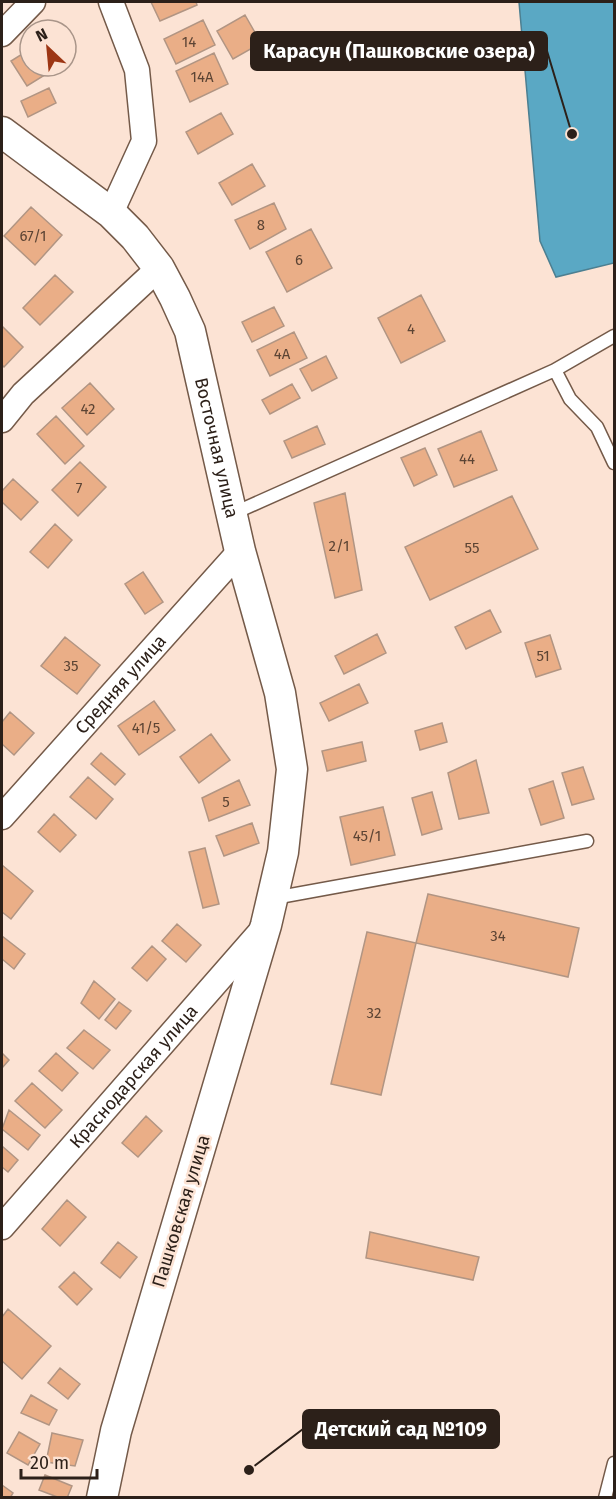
<svg xmlns="http://www.w3.org/2000/svg" width="616" height="1499" viewBox="0 0 616 1499" font-family="'Fira Sans',sans-serif">
<rect width="100%" height="100%" fill="#fce3d4"/>
<path fill="#5aa8c4" stroke="#4c7f91" stroke-width="1.5" d="M519,2H614V263L556,277L540,241Z"/>
<path fill="#eaae87" stroke="#b19583" stroke-width="1.5" d="M151,2H196L197,5L160,21Z
M245,15L261,43L233,59L217,31Z
M203,20L215,45L176,64L164,39Z
M30,49V66H44L48,73L27,86L11,61Z
M214,53L228,84L190,102L176,71Z
M49,88L56,103L28,117L21,101Z
M221,113L233,134L198,154L186,132Z
M252,164L265,186L232,205L219,183Z
M274,203L286,229L250,249L235,220Z
M31,207L62,235L35,265L4,236Z
M311,229L332,268L287,292L266,252Z
M55,275L73,292L40,325L23,308Z
M421,295L445,341L401,363L378,318Z
M274,307L284,326L252,342L242,322Z
M2,326L23,347L4,367L2,365Z
M294,332L307,358L270,376L257,350Z
M326,356L337,378L312,391L300,369Z
M90,383L114,409L87,435L62,408Z
M292,384L300,398L270,414L262,400Z
M56,416L84,446L65,464L37,434Z
M317,426L325,444L292,458L284,441Z
M481,431L497,470L454,487L438,449Z
M425,448L437,475L414,486L401,458Z
M80,462L106,487L78,516L52,490Z
M13,479L38,502L21,520L2,502V491Z
M345,493L362,590L335,598L314,503Z
M512,496L538,549L430,600L405,547Z
M55,524L72,540L48,568L30,552Z
M143,572L163,602L145,614L125,584Z
M490,610L501,632L466,649L455,627Z
M377,634L386,653L344,674L335,656Z
M550,635L561,669L536,677L525,643Z
M65,637L100,665L77,694L41,666Z
M359,684L368,703L329,721L320,703Z
M154,701L175,730L139,755L118,726Z
M10,712L34,733L14,755L2,744V722Z
M442,723L447,742L420,750L415,731Z
M211,734L230,760L199,783L180,757Z
M362,742L366,761L327,771L322,751Z
M101,753L125,774L115,785L91,764Z
M476,760L489,813L459,819L448,773Z
M583,767L594,799L572,805L562,773Z
M88,777L113,799L96,819L70,797Z
M239,780L250,805L209,821L202,798Z
M553,781L564,818L541,825L529,789Z
M432,792L442,829L422,835L412,798Z
M383,807L395,855L351,865L340,817Z
M54,814L76,835L60,852L38,832Z
M252,823L259,843L224,856L216,836Z
M205,848L219,904L203,908L189,852Z
M2,865L33,891L11,919L2,912Z
M428,894L579,928L568,977L416,943Z
M177,924L201,945L186,962L162,941Z
M367,932L416,943L381,1095L331,1084Z
M2,936L25,954L14,969L2,959Z
M152,946L166,959L147,981L132,968Z
M94,981L115,999L99,1019L81,1003Z
M119,1002L131,1011L116,1029L105,1020Z
M84,1030L110,1050L93,1069L67,1048Z
M2,1053L9,1060L2,1068Z
M56,1053L78,1073L62,1091L39,1071Z
M32,1083L62,1110L45,1128L15,1101Z
M9,1110L40,1135L28,1150L2,1129Z
M146,1116L162,1131L138,1157L122,1143Z
M2,1146L18,1160L8,1172L2,1167Z
M67,1200L86,1217L60,1246L42,1229Z
M370,1232L479,1257L473,1280L366,1258Z
M118,1242L137,1257L120,1278L101,1263Z
M74,1272L92,1289L77,1305L59,1287Z
M8,1309L51,1346L22,1379L2,1361V1317Z
M60,1368L80,1384L68,1399L48,1383Z
M31,1395L57,1410L49,1425L21,1413Z
M19,1432L40,1444L28,1465L7,1453Z
M52,1433L83,1440L75,1466L46,1462Z
M45,1475L72,1486L67,1498H60L39,1490Z
M2,1485L13,1493L10,1498H2Z"/>
<g fill="none" stroke-linecap="round" stroke-linejoin="round">
<g stroke="#745a49" stroke-width="15">
<path id="service" d="M555,370L570,399L597,427L614,463
M232,514L555,370L614,336
M274,898L587,841
M605,1498L614,1463"/>
</g>
<g stroke="#745a49" stroke-width="27">
<g id="minor">
<path d="M2,34L33,2"/>
<path d="M111,213L144,141L137,70L111,2"/>
<path d="M2,420L23,394L159,268"/>
<path id="s1" d="M2,817L240,551"/>
<path id="s2" d="M2,1227L263,929"/>
</g>
</g>
<g stroke="#745a49" stroke-width="33">
<g id="tertiary">
<path id="s3" d="M2,132L111,213L135,237L159,268L175,298L190,331L240,551L280,693L292,769L283,852L266,925L116,1431L102,1498"/>
</g>
</g>
<use href="#service" stroke="#fff" stroke-width="12"/>
<use href="#minor" stroke="#fff" stroke-width="24"/>
<use href="#tertiary" stroke="#fff" stroke-width="30"/>
</g>
<g text-anchor="middle" stroke-width="5" stroke-linejoin="round" paint-order="stroke">
<g font-size="15" fill="#5c4434">
<text x="189" y="47">14</text>
<text x="202" y="82">14А</text>
<text x="261" y="230">8</text>
<text x="33" y="241">67/1</text>
<text x="299" y="265">6</text>
<text x="411" y="334">4</text>
<text x="282" y="359">4А</text>
<text x="88" y="414">42</text>
<text x="467" y="464">44</text>
<text x="79" y="493">7</text>
<text x="339" y="551">2/1</text>
<text x="472" y="553">55</text>
<text x="543" y="661">51</text>
<text x="71" y="671">35</text>
<text x="146" y="733">41/5</text>
<text x="226" y="807">5</text>
<text x="367" y="841">45/1</text>
<text x="498" y="941">34</text>
<text x="374" y="1018">32</text>
</g>
<g font-size="18" fill="#2c2019" stroke="#fce3d4">
<text dy="6" stroke="none"><textPath href="#s3" startOffset="399">Восточная улица</textPath></text>
<text dy="6" stroke="none"><textPath href="#s1" startOffset="178">Средняя улица</textPath></text>
<text dy="6" stroke="none"><textPath href="#s2" startOffset="200">Краснодарская улица</textPath></text>
<text transform="translate(181 1211) rotate(-73)" y="6">Пашковская улица</text>
</g>
</g>
<path fill="none" stroke="#2c2019" stroke-width="2" d="M572 134L547 51M249 1470L303 1429"/>
<g fill="#2c2019" stroke="#fce3d4" stroke-width="2">
<circle cx="572" cy="134" r="6"/>
<circle cx="249" cy="1470" r="6"/>
</g>
<g fill="#2c2019" stroke="#2c2019" stroke-width="2">
<rect x="251" y="32" width="296" height="38" rx="6"/>
<rect x="303" y="1410" width="196" height="38" rx="6"/>
</g>
<g font-size="20" text-anchor="middle" font-weight="bold" fill="#fff">
<text x="399" y="58">Карасун (Пашковские озера)</text>
<text x="401" y="1436">Детский сад №109</text>
</g>
<rect width="616" height="1499" fill="none" stroke="#2c2019" stroke-width="6"/>
<g transform="translate(48 48) rotate(334)"><circle r="28" fill="#fce3d4" stroke="#a99589" stroke-width="1.5"/>
<path d="M0-4.5L10 22L0 15L-10 22Z" fill="#9d3614"/>
<text y="-9" font-size="16" font-weight="bold" text-anchor="middle" fill="#2c2019">N</text>
</g>
<path d="M21 1469v9h76v-9" fill="none" stroke="#2c2019" stroke-width="3"/>
<text x="30" y="1469" font-size="18" fill="#2c2019" stroke="#fce3d4" stroke-width="4.5" paint-order="stroke">20 m</text>
</svg>
